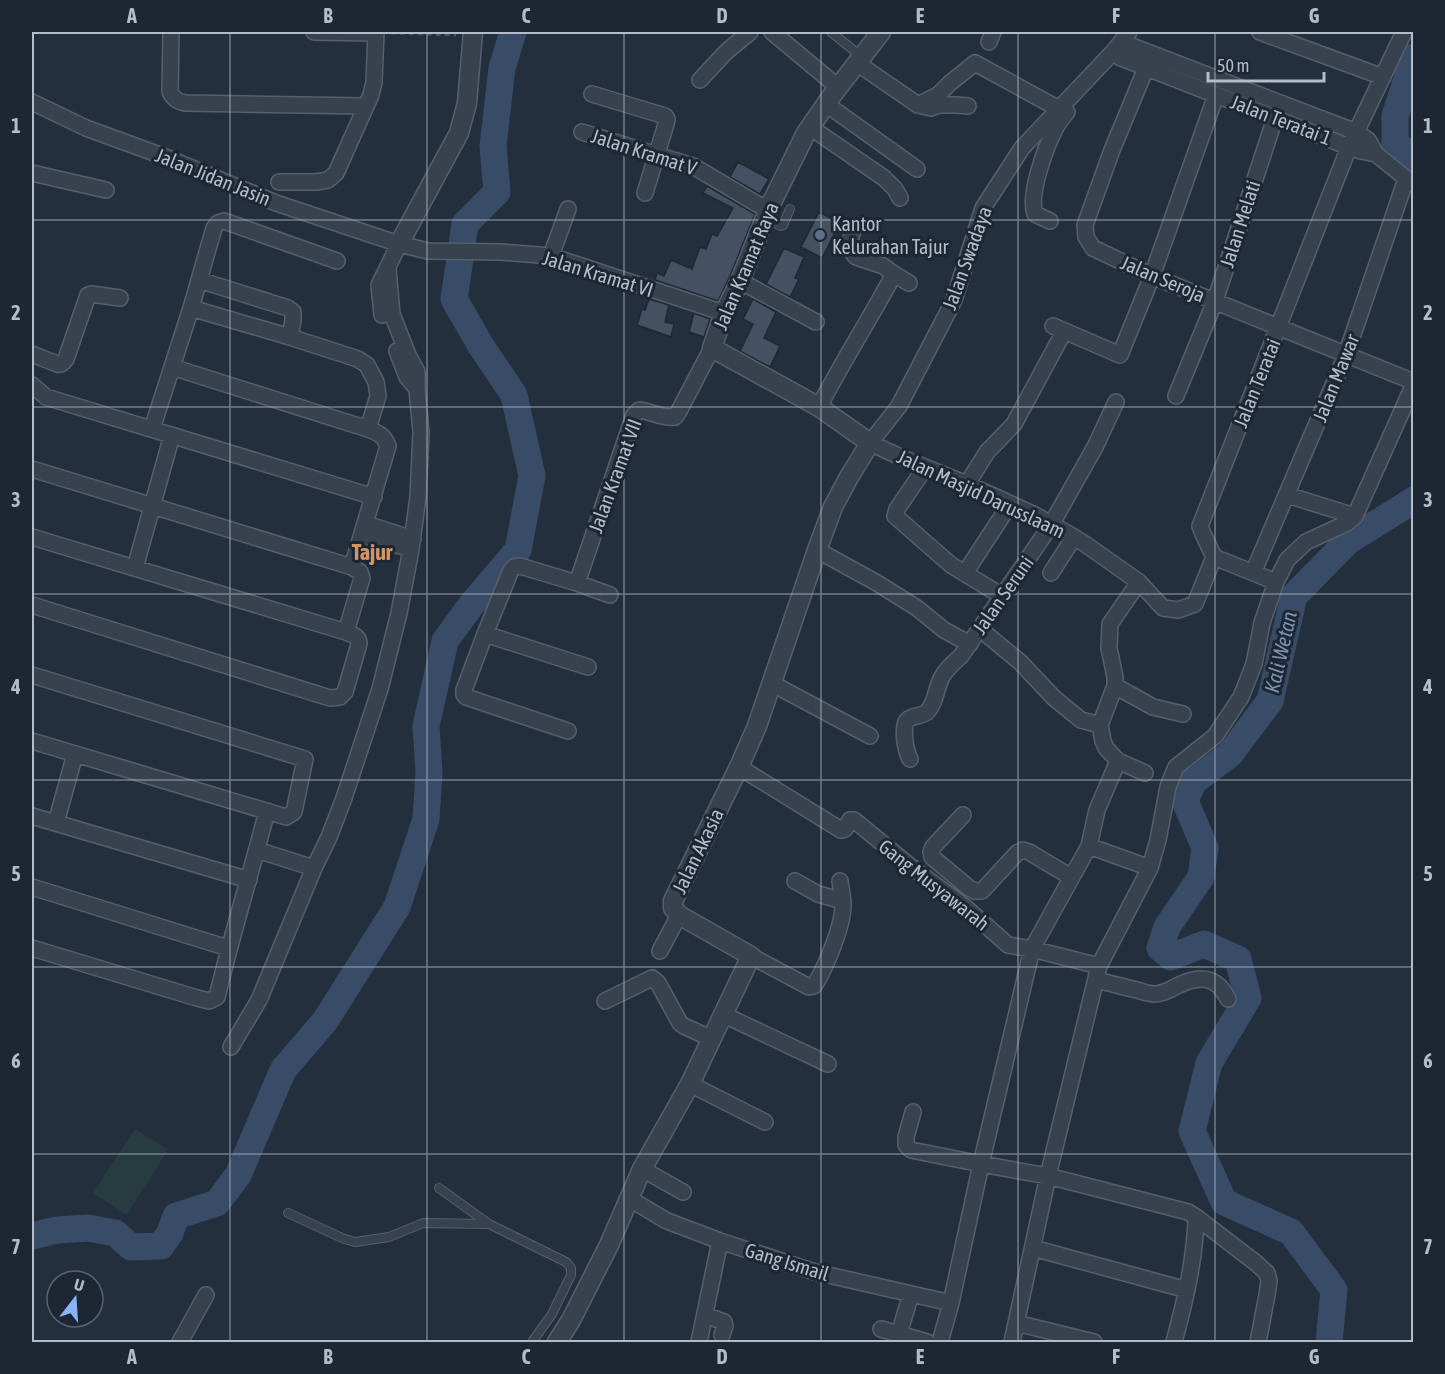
<svg xmlns="http://www.w3.org/2000/svg" width="1445" height="1374" viewBox="0 0 1445 1374" font-family="'Asap Condensed',sans-serif">
<rect width="100%" height="100%" fill="#242f3e"/>
<path fill="#263c3f" d="M135,1129L168,1150L126,1215L93,1193Z"/>
<g fill="none" stroke-linecap="round" stroke-linejoin="round">
<path stroke="#394c67" stroke-width="27" d="M1414,57L1395,116V144L1414,157
M32,1236L57,1230L88,1228L115,1233L131,1247L161,1246L170,1233L176,1216L217,1203L238,1175L283,1070L325,1021L397,907L426,819L429,773L426,726L445,641L472,604L518,550L532,476L514,395L481,346L454,299L465,224L497,192L493,146L502,68L513,32
M1329,1342L1334,1290L1291,1232L1224,1202L1192,1131L1209,1063L1248,998L1238,959L1204,944L1171,957L1160,948L1167,927L1201,877L1205,848L1185,801L1193,782L1230,754L1270,701L1294,596L1348,541L1414,500"/>
</g>
<path fill="#455162" stroke="#1f2835" stroke-width="1.5" d="M738,162L769,179L760,194L730,177Z
M707,186L755,214L730,276L718,301L655,280L657,273L664,276L671,260L692,269L700,247L706,249L712,234L717,236L733,208L703,193Z
M819,212L840,223L822,258L801,247Z
M784,248L804,257L795,278L799,279L790,297L766,284Z
M649,299L669,305L665,322L674,324L671,337L637,325L642,309L645,310Z
M753,299L776,312L764,338L780,346L770,367L740,351L753,324L743,319Z
M694,313L710,319L704,337L689,332Z"/>
<g fill="none" stroke-linecap="round" stroke-linejoin="round">
<g stroke="#565f6c" stroke-width="10">
<path id="service" d="M831,32L862,57
M765,219L781,226L783,225L790,209
M439,1188L489,1224L566,1262L571,1268V1275L552,1314L532,1342
M288,1213L342,1238L355,1242L389,1237L423,1223L488,1224"/>
</g>
<g stroke="#565f6c" stroke-width="18">
<path id="minor" d="M171,32L170,92C174,100 179,102 186,103L366,106
M314,32L375,33
M772,32L838,87
M1129,32L1114,51L1022,148L983,208L954,300L899,406L870,443L905,459L967,484L1035,515L1074,537L1085,544L1139,582L1163,608L1178,610L1195,604L1214,557
M1260,32L1383,77
M989,42L993,32
M1129,45L1356,132L1368,140L1376,154L1413,184
M1119,57L1349,147L1361,151L1376,154
M857,63L918,105L931,108L939,105H956L968,106
M1146,68L1112,150L1085,225L1086,237L1093,248L1152,276L1414,382
M700,80L726,52L750,32
M592,94L665,116L667,119L666,124L645,193
M32,102L86,128L168,158L276,203L399,244L428,251L501,252L551,256L724,313
M826,104L917,169
M918,105L938,95L950,83L975,63L1059,109
M810,127L884,178L895,189L900,198
M582,132L693,166L757,204L769,208
M32,173L106,190
M279,182H316L328,180L336,173L371,95L374,82L376,32
M1050,221L1035,214C1028,194 1046,146 1056,127C1059,122 1063,117 1067,112
M551,256L568,209
M894,274L909,283
M199,280L288,308L293,312V320L290,337
M740,281L816,322
M191,308L290,337L358,359L367,365L376,382L378,396L368,429
M382,315L379,285L399,244
M1053,326L1120,355L1152,276L1216,95
M397,351L407,377L417,389
M32,354L57,364C61,365 63,363 66,359L88,295L91,294L120,298
M172,367L368,429C378,433 384,435 388,446L352,567
M32,385L46,397L374,497
M1176,396L1215,301L1275,118
M819,407C842,362 870,319 894,274L883,266L856,257C848,248 850,236 855,226
M152,429L191,308L214,228L218,223L224,221L337,261
M925,468L897,509L895,516L951,565L1002,596
M32,469L352,567L360,572L362,578L346,632
M967,484L987,452L1014,424L1060,339
M1287,495L1355,516
M366,524L413,539
M363,535L411,549
M32,537L346,632C353,635 359,636 359,644L345,692L340,697L330,698L32,605
M817,550L877,583L917,608L944,630L970,644
M135,568L172,435
M965,573L1010,504
M1051,573L1074,537
M1253,573L1346,355L1406,179
M1139,582L1110,624L1109,648L1115,677V686L1100,725L1103,741L1106,748L1118,761L1145,773
M1276,582L1214,557L1203,534L1200,526L1349,147L1404,32
M577,583L634,415L639,410C651,411 663,419 675,417L679,411L712,348
M980,629L1020,662L1054,698L1081,720L1100,725
M485,634L588,667
M32,675L305,759L294,812L286,817L32,741
M771,683L870,736
M1115,686L1153,707L1183,714
M568,731L466,697L464,695V690L485,634L511,570L514,567L520,566L577,583L610,595
M910,759C906,752 903,735 905,726C906,714 920,718 927,712C936,703 936,687 942,677C946,669 954,662 961,656L1051,525L1095,447L1116,402
M739,767L841,830L845,829L850,820H854L910,866L965,907L1008,945L1032,949L1099,966
M963,815L933,847L931,852L932,857L969,888L975,891H982L1017,853L1023,850L1029,852L1071,877
M32,816L249,880
M56,823L75,754
M1089,846L1097,810L1118,761
M257,850L314,868
M795,881L818,894L843,901
M32,887L228,948
M32,948L197,998L209,1001L217,997C232,934 251,873 267,811
M660,951L679,915
M751,956L809,987L814,986C826,967 843,926 843,905C843,897 841,889 840,881
M1096,980C1110,983 1123,987 1137,990C1143,992 1149,994 1155,994C1163,994 1171,989 1177,986C1199,975 1216,975 1228,999
M605,1001L652,978L658,983L680,1023L684,1026L712,1039
M722,1014L828,1064
M231,1047L259,1000L314,868L329,837L344,798L380,689L399,613L411,549L418,497L421,432L417,389V372L408,355L392,314L388,269
M690,1084L765,1122
M913,1112L906,1137V1145L911,1150L981,1164L1048,1176L1188,1212L1196,1217C1195,1260 1185,1301 1174,1342
M642,1169L683,1192
M630,1199L667,1221L720,1241L815,1272L951,1303
M1196,1217L1256,1263L1267,1273L1269,1281L1267,1295L1258,1342
M1033,1248L1187,1290
M705,1315L724,1322L725,1326L722,1335
M1016,1323L1094,1342
M881,1329L927,1342
M899,1334L911,1294
M180,1342L206,1295
M699,1342L720,1241
M940,1342L951,1303L981,1164L1032,949L1089,846L1150,868
M1012,1342L1048,1176L1099,966L1150,868L1158,840L1168,787L1171,779L1176,767L1215,736L1241,697L1254,664L1262,623L1276,582L1287,560L1306,542L1347,523L1355,516L1414,384"/>
</g>
<g stroke="#565f6c" stroke-width="21">
<path id="tertiary" d="M399,244L459,133L467,103L473,32
M557,1342L571,1320L609,1245L642,1169L690,1084L751,956L679,915L673,908V901L739,767L757,726L817,550L833,507L849,477L870,443L819,407L712,348L724,313L740,281L769,208L806,133L833,94L881,32"/>
</g>
<path stroke="#44595c" stroke-width="3" stroke-dasharray="4.5 4.5" stroke-linecap="butt" d="M391,33L456,35"/>
<use href="#service" stroke="#38414e" stroke-width="8"/>
<use href="#minor" stroke="#38414e" stroke-width="15"/>
<use href="#tertiary" stroke="#38414e" stroke-width="18"/>
</g>
<path fill="none" stroke="#b4bcc9" stroke-width="1.5" stroke-opacity="0.55" d="M230,32V1342M427,32V1342M624,32V1342M821,32V1342M1018,32V1342M1215,32V1342M32,220H1414M32,407H1414M32,594H1414M32,780H1414M32,967H1414M32,1154H1414"/>
<circle fill="#5c6f8a" stroke="#1d2633" stroke-width="2" cx="820" cy="235" r="6"/>
<g text-anchor="middle" stroke-width="6" stroke-linejoin="round" paint-order="stroke">
<g font-size="20" fill="#b4bcc9" stroke="#1d2633">
<text transform="translate(1281 120) rotate(21)" y="7">Jalan Teratai 1</text>
<text transform="translate(644 152) rotate(18)" y="7">Jalan Kramat V</text>
<text transform="translate(213 177) rotate(22)" y="7">Jalan Jidan Jasin</text>
<text transform="translate(1240 224) rotate(-72)" y="7">Jalan Melati</text>
<text transform="translate(967 258) rotate(-70)" y="7">Jalan Swadaya</text>
<text transform="translate(746 266) rotate(-67)" y="7">Jalan Kramat Raya</text>
<text transform="translate(598 274) rotate(17)" y="7">Jalan Kramat VI</text>
<text transform="translate(1163 279) rotate(23)" y="7">Jalan Seroja</text>
<text transform="translate(1336 378) rotate(-68)" y="7">Jalan Mawar</text>
<text transform="translate(1257 383) rotate(-68)" y="7">Jalan Teratai</text>
<text transform="translate(615 476) rotate(-70)" y="7">Jalan Kramat VII</text>
<text transform="translate(981 494) rotate(25)" y="7">Jalan Masjid Darusslaam</text>
<text transform="translate(1003 595) rotate(-55)" y="7">Jalan Seruni</text>
<text transform="translate(698 851) rotate(-64)" y="7">Jalan Akasia</text>
<text transform="translate(934 885) rotate(38)" y="7">Gang Musyawarah</text>
<text transform="translate(787 1262) rotate(17)" y="7">Gang Ismail</text>
</g>
<g font-size="20" fill="#b4bcc9" stroke="#1d2633" text-anchor="start">
<text x="832" y="231">Kantor<tspan x="832" dy="23">Kelurahan Tajur</tspan></text>
</g>
<g font-size="21" font-style="italic" fill="#7c92b1" stroke="#1d2633">
<text transform="translate(1281 652) rotate(-77)" y="7">Kali Wetan</text>
</g>
<g font-size="22" font-weight="bold" fill="#d59563" stroke="#1d2633">
<text x="372" y="560">Tajur</text>
</g>
</g>
<rect width="1445" height="1374" fill="none" stroke="#1d2633" stroke-width="66"/>
<g transform="translate(75 1299) rotate(17)"><circle r="28" fill="#1d2633" stroke="#59626f" stroke-width="1.5"/>
<path d="M0-4.5L10 22L0 15L-10 22Z" fill="#8ab4f8"/>
<text y="-9" font-size="16" font-weight="bold" text-anchor="middle" fill="#b4bcc9">U</text>
</g>
<path d="M1208 72v9h116v-9" fill="none" stroke="#b4bcc9" stroke-width="3"/>
<text x="1217" y="72" font-size="18" fill="#b4bcc9" stroke="#1d2633" stroke-width="4.5" paint-order="stroke">50 m</text>
<rect x="33" y="33" width="1379" height="1308" fill="none" stroke="#b4bcc9" stroke-width="2"/>
<g font-size="20" text-anchor="middle" font-weight="bold" fill="#b4bcc9">
<text x="132" y="23">A</text>
<text x="328" y="23">B</text>
<text x="526" y="23">C</text>
<text x="722" y="23">D</text>
<text x="920" y="23">E</text>
<text x="1116" y="23">F</text>
<text x="1314" y="23">G</text>
<text x="16" y="133">1</text>
<text x="1428" y="133">1</text>
<text x="16" y="320">2</text>
<text x="1428" y="320">2</text>
<text x="16" y="507">3</text>
<text x="1428" y="507">3</text>
<text x="16" y="694">4</text>
<text x="1428" y="694">4</text>
<text x="16" y="881">5</text>
<text x="1428" y="881">5</text>
<text x="16" y="1068">6</text>
<text x="1428" y="1068">6</text>
<text x="16" y="1254">7</text>
<text x="1428" y="1254">7</text>
<text x="132" y="1364">A</text>
<text x="328" y="1364">B</text>
<text x="526" y="1364">C</text>
<text x="722" y="1364">D</text>
<text x="920" y="1364">E</text>
<text x="1116" y="1364">F</text>
<text x="1314" y="1364">G</text>
</g>
</svg>
